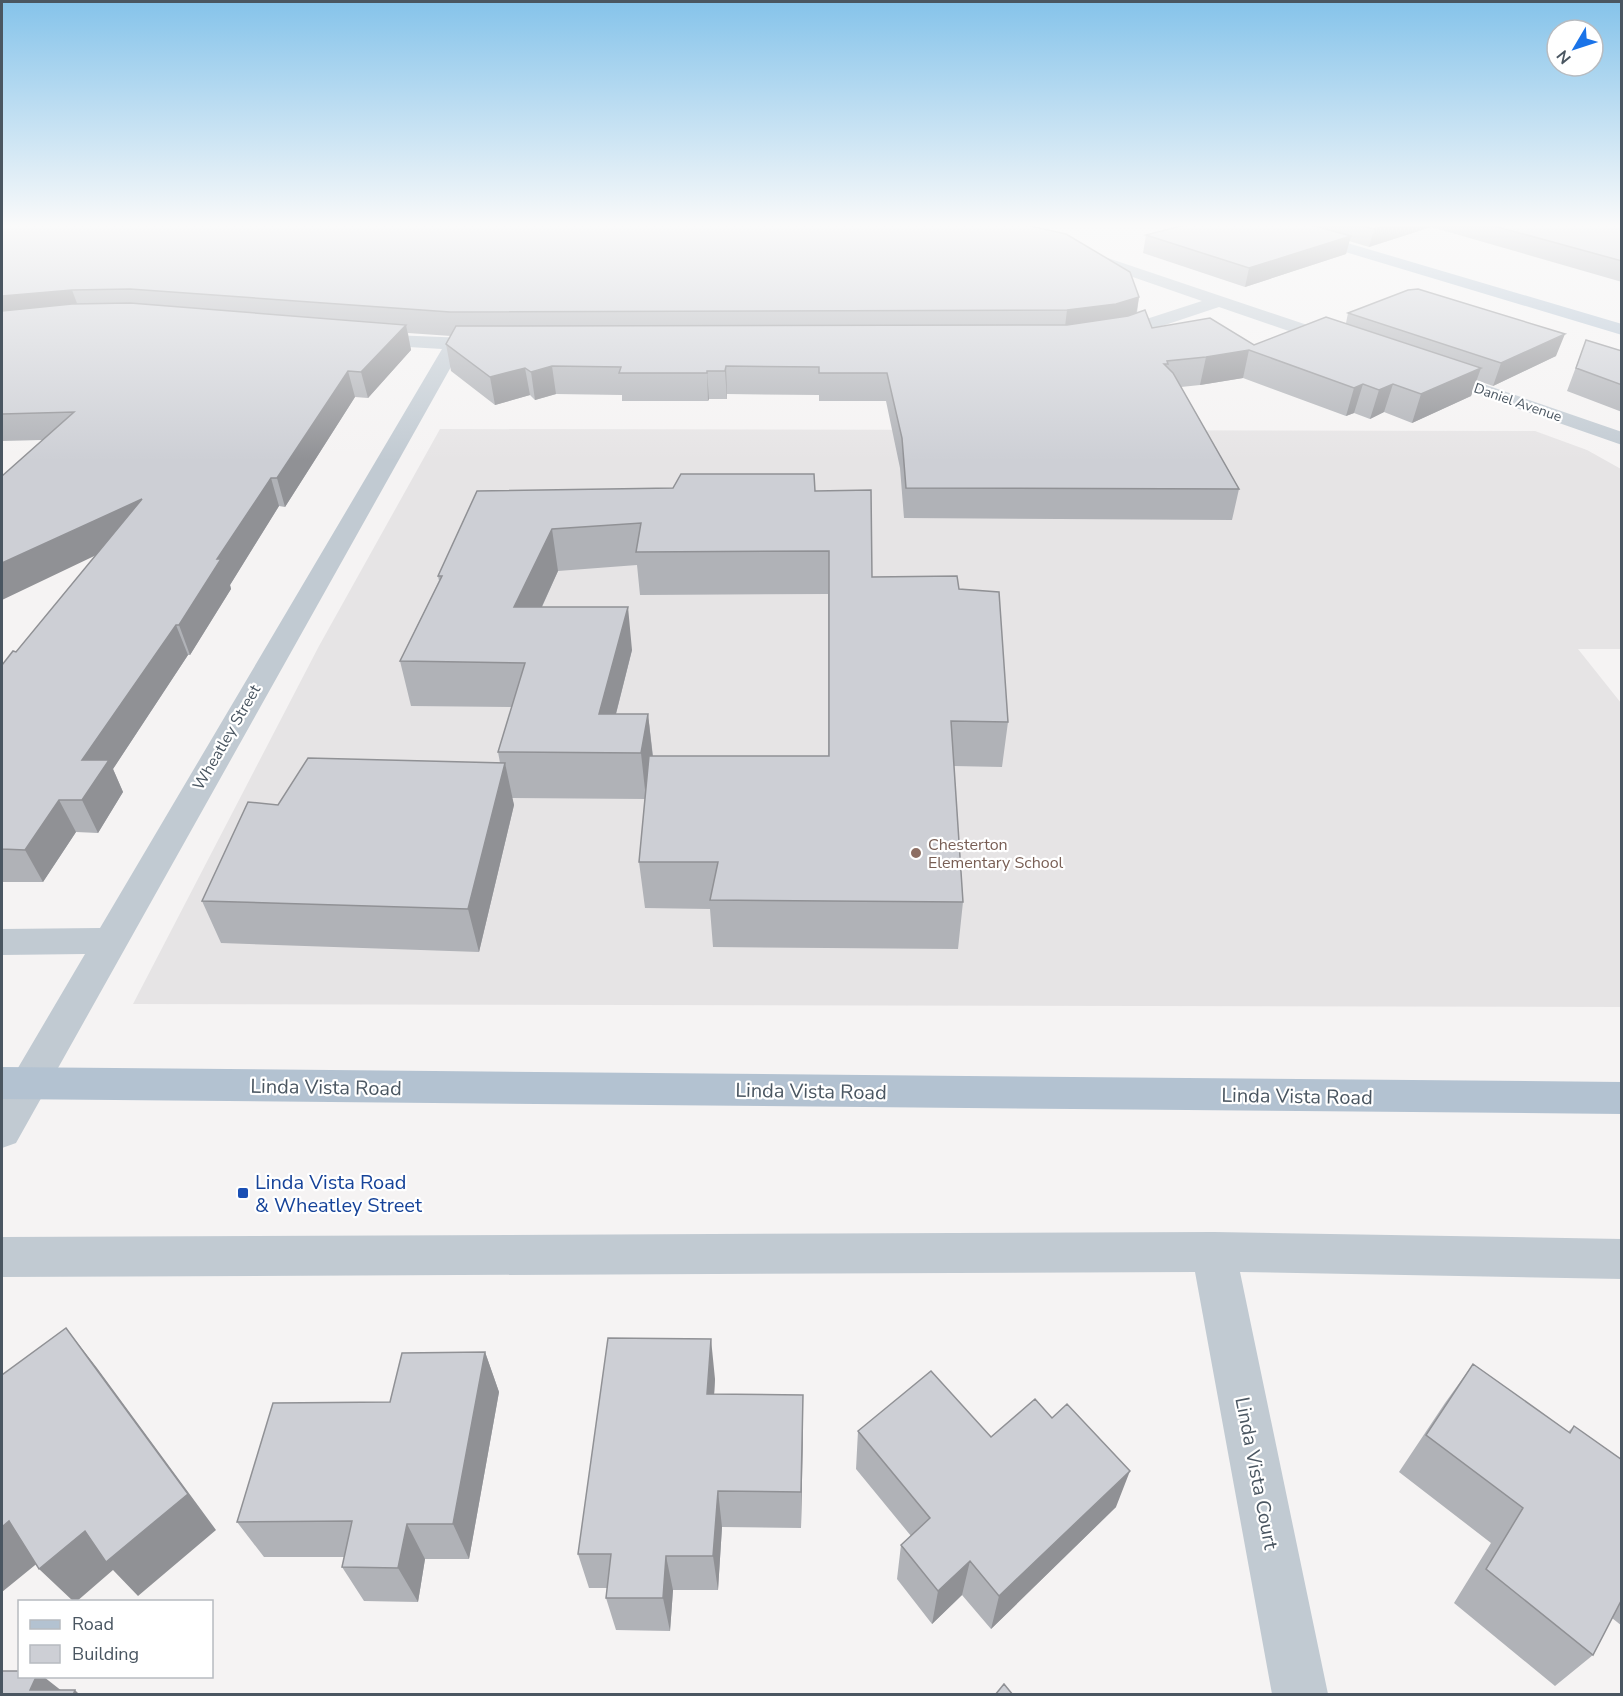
<svg xmlns="http://www.w3.org/2000/svg" width="1623" height="1696" viewBox="0 0 1623 1696" font-family="'Nunito Sans',sans-serif">
<rect width="100%" height="100%" fill="#f5f3f3"/>
<path fill="#e6e4e5" d="M440,429L1535,431L1587,450L1621,469V649H1578L1621,703V1007L133,1004L319,646Z"/>
<g fill="none" stroke-linecap="round" stroke-linejoin="round">
<path fill="#c1cad2" fill-rule="evenodd" d="M1081,249L1349,339L1351,343L1349,347H1335L1219,307L1114,342H1100L1098,338L1100,334L1202,301L1075,257L1073,254L1075,251Z
M366,334L492,339L499,341L501,345L499,349H461L16,1143L2,1148V1095L85,954L2,955V929L100,928L442,349L359,344L357,340L359,336Z
M1431,366L1622,432V445L1424,376L1421,372L1424,368Z
M1214,1232L1622,1239V1279L1240,1272L1328,1694H1272L1195,1272L2,1277V1237Z"/>
<path fill="#b3c2d1" fill-rule="evenodd" d="M1259,224H1283L1622,324V335L1262,227Z
M2,1067L1622,1082V1114L2,1099Z"/>
</g>
<path fill="#b0b2b7" fill-rule="evenodd" d="M2,224H1022L1139,297L1137,313L1152,328L1254,345L1346,323L1348,313L1556,356L1493,386L1476,380L1471,396L1412,423L1384,412L1370,419L1354,413L1346,416L1243,378L1200,385L1181,387L1239,489L1232,520L904,518L900,468L886,401H819V395L727,394V399H709L708,401H622V395L556,394L535,400L530,395L495,405L451,371L446,344L451,336L408,333L411,350L368,398L355,397L285,507L279,506L230,585L231,589L190,655H188L113,769L123,792L98,833L76,832L43,882H2V665L16,652L96,555L42,440L2,441Z
M1188,224H1622V282L1431,227L1369,247L1349,241L1346,254L1245,287L1143,253L1146,235Z
M1586,340L1622,351V412L1567,391Z
M477,491H815L872,577L959,589L1008,722L1002,767L954,766L963,902L958,949L713,947L710,909L645,908L639,862L645,799L512,798L514,805L479,952L221,943L202,901L278,805L500,763L498,752L512,707L411,706L400,661L439,581L438,576ZM637,565L640,595L828,594V756H653L648,714H616L632,650L542,607L558,571Z
M485,1352L499,1392L469,1559H425L418,1602L364,1601L342,1567L344,1557H264L237,1522L390,1402Z
M1473,1364L1568,1432L1574,1426L1622,1460V1626L1612,1618L1593,1655L1555,1686L1454,1603L1491,1543L1399,1472L1445,1403Z
M715,1379L714,1394L803,1395L801,1528L722,1527L718,1590H673L670,1631L616,1630L606,1598L607,1588H589L578,1554Z
M858,1431L991,1437L1116,1507L991,1629L962,1595L932,1624L897,1579L901,1545L911,1536L856,1469Z"/>
<path fill="#909195" d="M1390,224H1432L1431,227L1369,247L1374,229Z
M1351,236L1346,254L1245,287L1249,268Z
M72,290L81,314L2,323V296Z
M1139,297L1135,321L1064,335L1067,310Z
M406,325L411,350L368,398L361,372Z
M1565,334L1556,356L1493,386L1501,363Z
M1249,350L1243,378L1200,385L1206,357Z
M552,366L556,394L535,400L531,372Z
M726,366L727,394V399L725,371Z
M525,368L530,395L495,405L490,377Z
M1481,368L1471,396L1412,423L1421,394Z
M348,371L355,397L285,507L277,478Z
M707,371L709,399L708,401L707,373Z
M1363,384L1354,413L1346,416L1354,388Z
M1393,384L1384,412L1370,419L1379,390Z
M271,478L279,506L230,585L231,589L190,655L179,625L217,559Z
M142,499L153,528L2,600V563Z
M552,529L558,571L522,650L514,607Z
M628,607L632,650L606,753L599,714Z
M176,625L188,655L113,769L123,792L98,833L82,800V760Z
M648,714L653,759L646,799L641,753Z
M505,763L514,805L479,952L468,909Z
M59,800L76,832L43,882L25,850Z
M66,1328L97,1368L216,1530L138,1596L113,1570L76,1602H74L39,1569Z
M711,1339L715,1379L712,1432L707,1394Z
M485,1352L499,1392L469,1559L453,1524Z
M803,1395V1433L801,1528V1492Z
M1130,1471L1116,1507L991,1629L999,1596Z
M718,1491L722,1527L718,1590L713,1556Z
M9,1521L45,1557L2,1592V1527Z
M407,1524L425,1559L418,1602L398,1568Z
M666,1556L673,1590L670,1631L663,1598Z
M970,1561L962,1595L932,1624L938,1591Z
M36,1677H44L67,1695L30,1690Z
M75,1690L80,1695H73Z"/>
<path fill="#cdcfd5" stroke="#909195" stroke-width="1.5" d="M2,224H1016L1026,225L1066,234L1130,272L1139,297L1116,304L1067,310L450,312L130,289L72,290L2,296Z
M1188,224H1308L1351,236L1249,268L1146,235Z
M1356,224H1390L1374,229Z
M1487,224H1622V261Z
M1418,289L1565,334L1501,363L1348,313L1408,290Z
M130,303L406,325L361,372L348,371L277,478H271L217,559H221L179,625H176L82,760H109L82,800H59L25,850L2,849V665L13,651L16,652L142,499L2,563V476L74,412L2,414V311L72,304Z
M1145,310L1152,328L1210,318L1254,345L1326,317L1481,368L1421,394L1393,384L1379,390L1363,384L1354,388L1249,350L1206,357L1167,361L1168,364H1164L1173,373L1239,489L906,488L902,438L887,373H819V367L726,366L725,371H707V373H619L621,367L552,366L531,372L525,368L490,377L446,344L456,326L1067,325L1128,316Z
M1586,340L1622,351V385L1576,368Z
M681,474H814L815,491L871,490L872,577L957,576L959,589L999,592L1008,722L951,721L963,902L710,900L718,862H639L649,756H829V551L636,552L641,523L552,529L514,607H628L599,714H648L641,753L498,752L525,663L400,661L442,576H438L477,491L673,488Z
M308,758L505,763L468,909L202,901L248,802L278,805Z
M66,1328L188,1494L106,1562L85,1531L39,1569L9,1521L2,1527V1375Z
M608,1338L711,1339L707,1394L803,1395L801,1492L718,1491L713,1556H666L663,1598H606L611,1554H578Z
M485,1352L453,1524H407L398,1568L342,1567L352,1521L237,1522L273,1403L390,1402L402,1353Z
M1473,1364L1570,1433L1574,1426L1622,1460V1599L1593,1655L1486,1569L1523,1508L1426,1435Z
M931,1371L991,1437L1035,1399L1052,1418L1067,1404L1130,1471L999,1596L970,1561L938,1591L901,1545L930,1518L858,1431Z
M2,1671H20V1677H36L30,1690H75L73,1695H2Z
M1004,1684L1013,1695H995Z"/>
<linearGradient id="sky" x2="0" y2="1"><stop stop-color="#85c3ea"/><stop offset="0.49" stop-color="#fafafa"/><stop offset="1" stop-color="#fafafa" stop-opacity="0"/></linearGradient>
<rect width="1623" height="461" fill="url(#sky)"/>
<circle fill="#8d6e63" stroke="#fff" stroke-width="2" cx="916" cy="853" r="6"/>
<rect fill="#1a4fb4" stroke="#fff" stroke-width="2" x="237" y="1187" width="12" height="12" rx="3"/>
<g text-anchor="middle" stroke-width="4.5" stroke-linejoin="round" paint-order="stroke">
<g font-size="14" fill="#4a5661" stroke="#fff">
<text transform="translate(1518 402) rotate(19)" y="5">Daniel Avenue</text>
</g>
<g font-size="16" fill="#4a5661" stroke="#fff">
<text transform="translate(226 737) rotate(-60)" y="6">Wheatley Street</text>
</g>
<g font-size="16" fill="#785e54" stroke="#fff" text-anchor="start">
<text x="928" y="850">Chesterton<tspan x="928" dy="18">Elementary School</tspan></text>
</g>
<g font-size="20" fill="#4a5661" stroke="#fff">
<text transform="translate(326 1087) rotate(1)" y="7">Linda Vista Road</text>
<text transform="translate(811 1091) rotate(1)" y="7">Linda Vista Road</text>
<text transform="translate(1297 1096) rotate(1)" y="7">Linda Vista Road</text>
<text transform="translate(1257 1473) rotate(79)" y="7">Linda Vista Court</text>
</g>
<g font-size="20" fill="#164399" stroke="#fff" text-anchor="start">
<text x="255" y="1189">Linda Vista Road<tspan x="255" dy="23">&amp; Wheatley Street</tspan></text>
</g>
</g>
<rect width="1623" height="1696" fill="none" stroke="#4a5661" stroke-width="6"/>
<rect x="18" y="1600" width="195" height="78" fill="#ffffff" stroke="#b7bbc0" stroke-width="1.5"/>
<rect x="30" y="1620" width="30" height="9" fill="#b3c2d1" stroke="#b7bbc0" stroke-width="1.5"/>
<text x="72" y="1630" font-size="18" fill="#4a5661">Road</text>
<rect x="30" y="1645" width="30" height="18" fill="#cdcfd5" stroke="#b7bbc0" stroke-width="1.5"/>
<text x="72" y="1660" font-size="18" fill="#4a5661">Building</text>
<g transform="translate(1575 48) rotate(231)"><circle r="28" fill="#ffffff" stroke="#b7bbc0" stroke-width="1.5"/>
<path d="M0-4.5L10 22L0 15L-10 22Z" fill="#1a73e8"/>
<text y="-9" font-size="16" font-weight="bold" text-anchor="middle" fill="#4a5661">N</text>
</g>
</svg>
